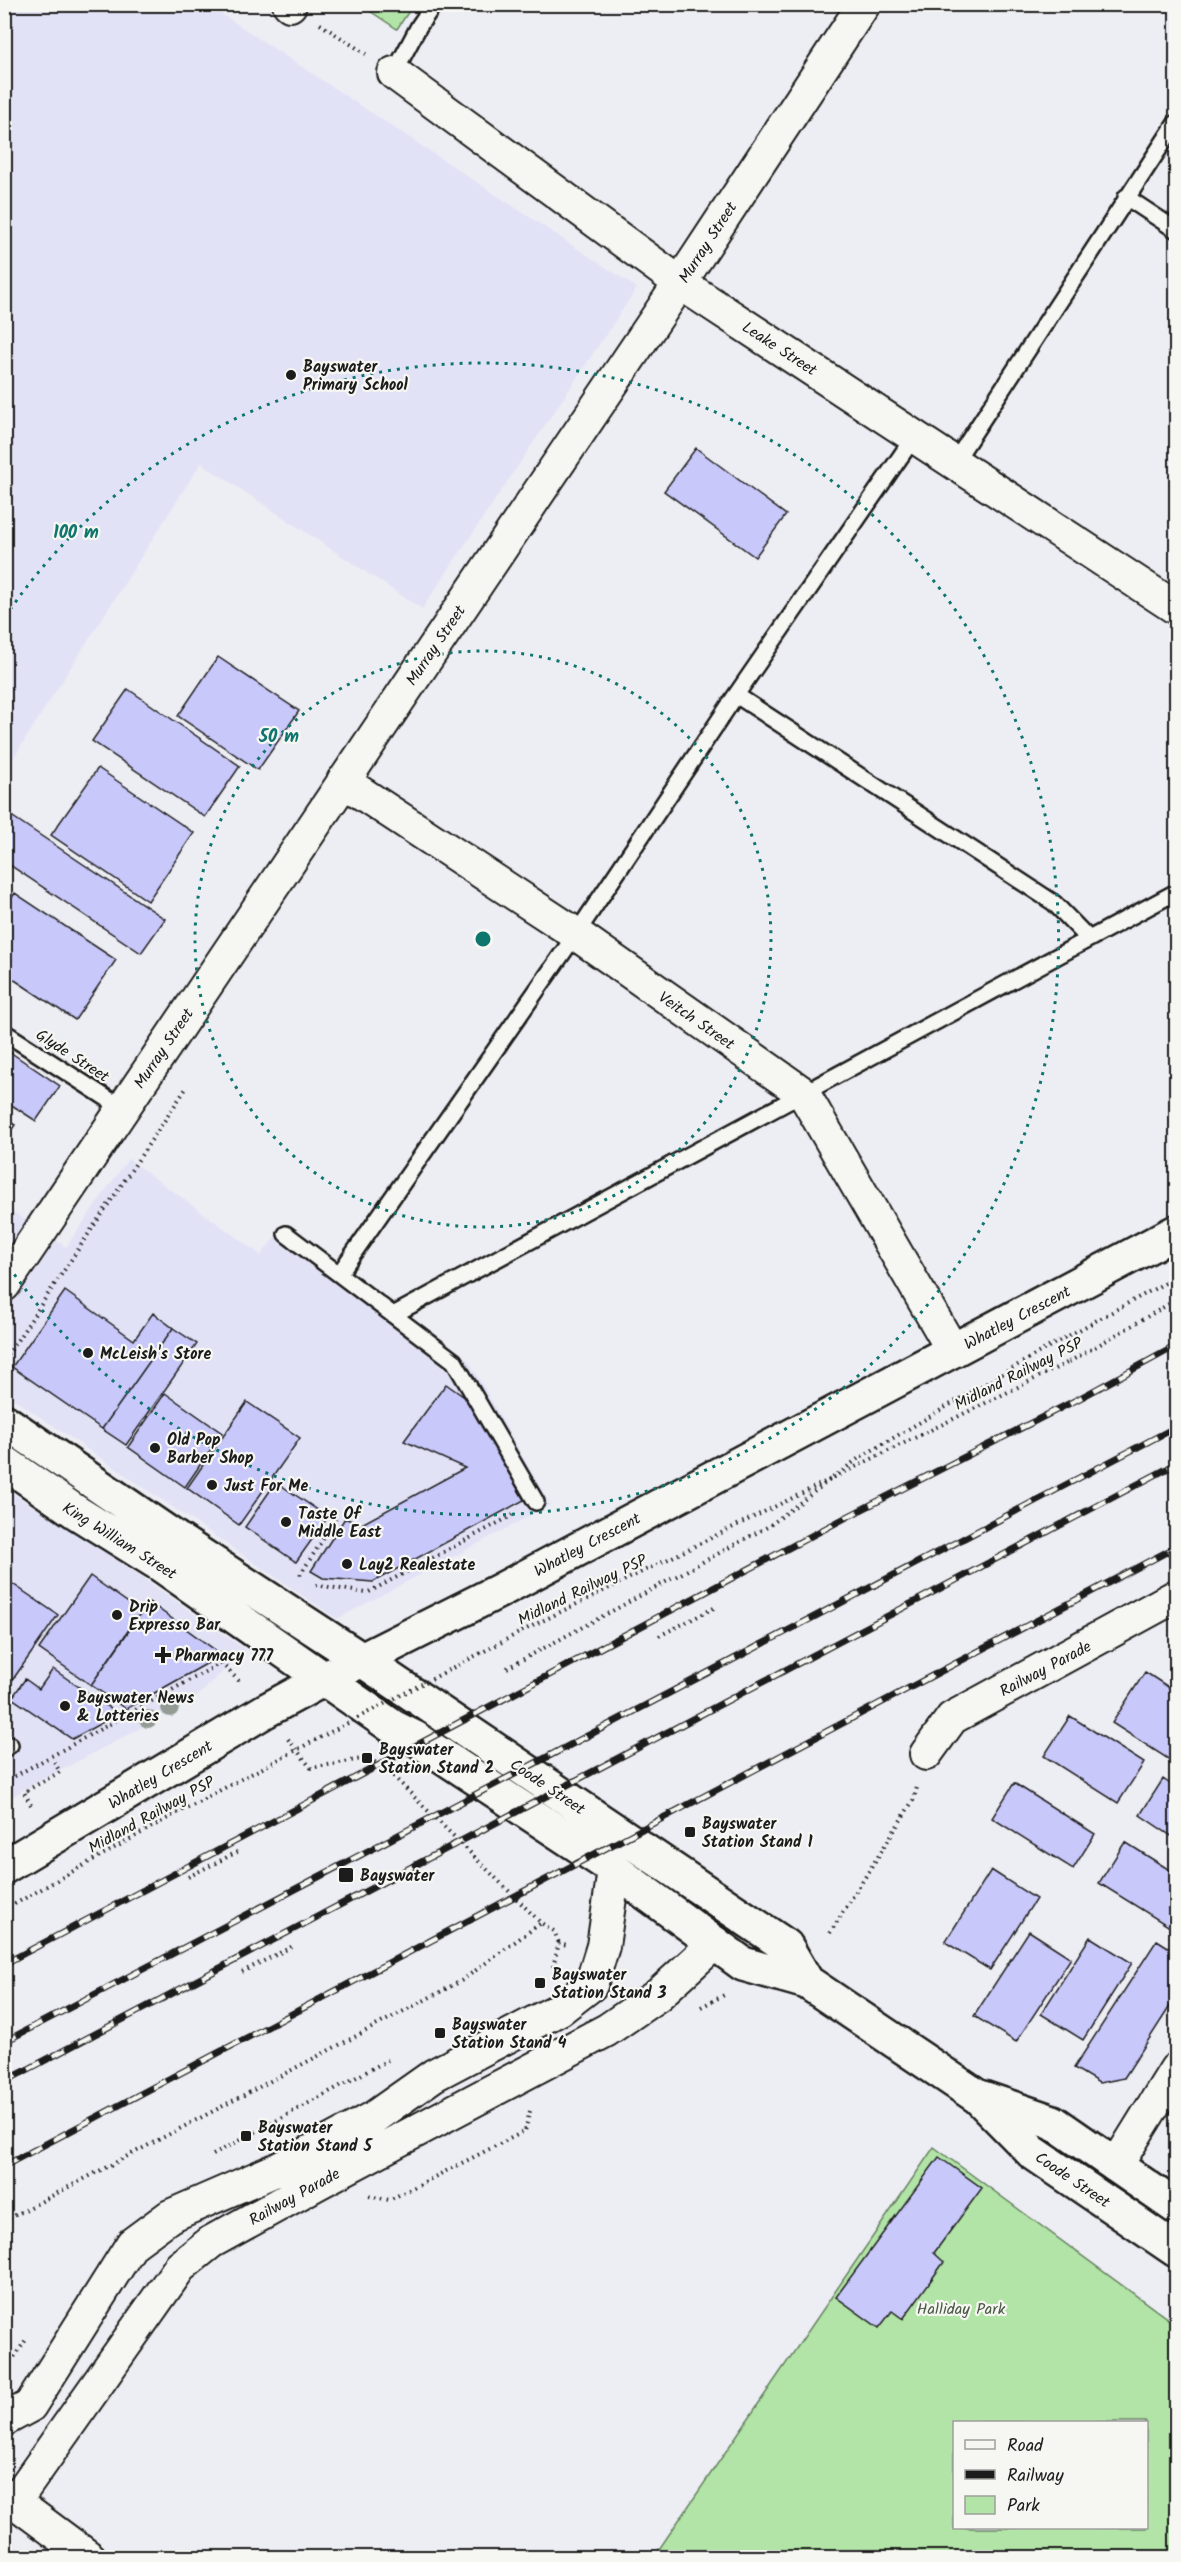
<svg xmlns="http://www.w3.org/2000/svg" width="1181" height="2562" viewBox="0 0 1181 2562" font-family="Kalam,sans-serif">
<rect width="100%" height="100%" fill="#ededf4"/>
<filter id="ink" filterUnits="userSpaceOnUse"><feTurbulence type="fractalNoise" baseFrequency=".0167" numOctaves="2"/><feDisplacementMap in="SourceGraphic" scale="12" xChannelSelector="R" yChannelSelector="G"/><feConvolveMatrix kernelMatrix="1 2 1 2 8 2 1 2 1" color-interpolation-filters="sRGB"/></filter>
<g filter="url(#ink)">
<path fill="#e2e2f6" d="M5,4L208,5L637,288L422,609L201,463L5,771Z
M128,1159L261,1255L285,1224L469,1361L550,1505L337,1619L5,1393L4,1206L66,1247Z
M4,1488L104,1551L246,1650L193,1700L5,1800Z"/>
<path fill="#b1e4a6" stroke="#668061" stroke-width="1.5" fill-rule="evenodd" d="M361,5H413L397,29Z
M934,2147L1176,2325V2557L653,2558ZM954,2422H1146V2528H954Z"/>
<path fill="#c8c8fb" stroke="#1c1c1c" stroke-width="1.5" d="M696,448L786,515L755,557L664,491Z
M218,657L299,711L258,770L178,716Z
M128,689L240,766L205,817L92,741Z
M98,768L194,833L148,901L51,835Z
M4,811L165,919L141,953L4,861Z
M15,893L116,960L75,1020L4,973V909Z
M4,1048L60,1086L36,1121L4,1100Z
M4,1118L15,1125L4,1140Z
M65,1291L134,1340L153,1313L173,1328L102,1429L12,1367Z
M173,1328L197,1344L126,1445L102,1429Z
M446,1384L470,1401L524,1500L373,1582L323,1578L311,1571L345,1518L360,1525L465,1468L404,1441Z
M165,1393L222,1433L185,1487L128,1447Z
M247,1402L300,1438L239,1525L187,1488Z
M276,1482L328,1517L296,1562L245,1527Z
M90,1576L141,1612L91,1685L39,1649Z
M4,1578L58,1615L4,1692Z
M149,1602L215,1650V1659L126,1709L91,1685Z
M53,1669L118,1714L72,1739L12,1698L25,1679L39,1689Z
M1145,1672L1176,1692V1764L1112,1723Z
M1070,1716L1144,1763L1118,1803L1044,1756Z
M1163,1779L1176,1788V1839L1140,1815Z
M1014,1783L1095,1834L1073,1869L992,1818Z
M1125,1842L1176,1874V1931L1099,1883Z
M991,1870L1036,1899L990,1970L945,1942Z
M1029,1931L1071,1958L1016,2042L974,2016Z
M1090,1937L1132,1963L1083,2040L1041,2014Z
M1157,1940L1176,1952V1997L1124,2078L1099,2083L1074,2068Z
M939,2157L982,2188L934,2253L944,2262L903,2319L892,2311L879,2328L836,2297Z
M4,2548L18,2558H4Z"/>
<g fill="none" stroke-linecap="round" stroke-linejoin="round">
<g stroke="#1c1c1c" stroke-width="20">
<path id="lane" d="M394,73L419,26L434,4
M1126,197L1176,230
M954,463L1176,123
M736,695L1054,903L1088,938
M4,1032L122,1108
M286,1234L454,1361L536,1502
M339,1274L576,934L736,695L914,437
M393,1315L1176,892
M4,1749L10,1745"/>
</g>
<g stroke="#1c1c1c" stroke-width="36">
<path id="street" d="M289,4L290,5
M394,73L680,283L1176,608
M343,781L576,934L804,1094L953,1351
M4,1285L680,283L864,4
M926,1754L952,1718L1176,1596
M1116,2166L1176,2069
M4,2420L30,2406L132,2244L170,2216L278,2169L373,2118L434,2075L560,2009L591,1985L603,1946L614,1870
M4,2494L90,2558
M15,2501L180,2267L211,2242L318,2183L607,2030L658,1995L715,1943"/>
</g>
<g stroke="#1c1c1c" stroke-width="38">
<path id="primary" d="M4,1421L178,1540L362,1660L786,1946L807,1982
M4,1462L76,1512L161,1565L393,1727L415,1738L605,1863L743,1964L807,1982L978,2097L1032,2152L1176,2250
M4,1867L265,1711L324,1679L499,1591L1176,1232
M983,2098L1053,2122L1176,2207"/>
</g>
<path stroke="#1c1c1c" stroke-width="4" stroke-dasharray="1.5 4.5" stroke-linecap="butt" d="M320,24L366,54
M4,1360L187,1087
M1069,1362L1176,1300
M300,1575L336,1519
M316,1585L367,1593L513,1515
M659,1636L716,1607
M221,1663L241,1683
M507,1668L769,1526L859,1458L1057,1342L1176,1277
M288,1739L311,1768L367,1758L384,1767L541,1923L554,1931L559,1943
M4,1782L221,1663V1652
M31,1805L24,1792L60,1772L52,1758
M188,1877L241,1850
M830,1933L914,1799L917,1787
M553,1967L559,1943L567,1945
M242,1972L293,1946
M701,2007L724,1995
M213,2155L388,2060
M369,2196L389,2200L525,2131L530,2111
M4,2221L461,1981L541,1923
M11,2362L27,2338"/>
<use href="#lane" stroke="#f6f6f2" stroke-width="15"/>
<use href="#street" stroke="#f6f6f2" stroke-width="32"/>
<use href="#primary" stroke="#f6f6f2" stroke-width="33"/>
<g stroke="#1c1c1c" stroke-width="7">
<path id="rail" d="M4,1964L845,1518L1082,1397L1176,1346
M4,2042L1176,1427
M4,2082L1176,1464
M4,2166L1176,1547"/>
</g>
<use href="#rail" stroke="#f6f6f2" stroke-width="4.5" stroke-dasharray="14" stroke-linecap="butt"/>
<path stroke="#1c1c1c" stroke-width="4" stroke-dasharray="1.5 4.5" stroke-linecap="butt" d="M4,1910L175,1814L534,1625L1069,1362"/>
</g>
<g fill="#939b94">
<circle cx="170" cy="1708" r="9"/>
<circle cx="148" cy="1719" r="9"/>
</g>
</g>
<g fill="none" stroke="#0f766e" stroke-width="3" stroke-dasharray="3 6">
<circle cx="483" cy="939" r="288"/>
<path d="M5 617A576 576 0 1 1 5 1261"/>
</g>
<g fill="#1c1c1c" stroke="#f6f6f2" stroke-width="2">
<circle cx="291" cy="375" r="6"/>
<circle cx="88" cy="1353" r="6"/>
<circle cx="155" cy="1448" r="6"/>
<circle cx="212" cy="1485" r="6"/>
<circle cx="286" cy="1522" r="6"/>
<circle cx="347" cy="1564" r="6"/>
<circle cx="117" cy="1615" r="6"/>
<path d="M160 1646h6v6h6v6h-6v6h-6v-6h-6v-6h6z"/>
<circle cx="65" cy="1706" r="6"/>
<rect x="361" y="1752" width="12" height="12" rx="3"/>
<rect x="684" y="1826" width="12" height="12" rx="3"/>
<rect x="338" y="1867" width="16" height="16" rx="3"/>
<rect x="534" y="1977" width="12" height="12" rx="3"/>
<rect x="434" y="2027" width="12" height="12" rx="3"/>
<rect x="240" y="2130" width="12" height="12" rx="3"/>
</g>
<g text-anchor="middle" stroke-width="4.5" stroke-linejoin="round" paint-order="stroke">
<g font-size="16" fill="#1c1c1c" stroke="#f6f6f2">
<text transform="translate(707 242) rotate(-57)" y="6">Murray Street</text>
<text transform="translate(780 348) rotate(33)" y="6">Leake Street</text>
<text transform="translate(435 645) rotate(-56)" y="6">Murray Street</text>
<text transform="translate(697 1020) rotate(35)" y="6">Veitch Street</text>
<text transform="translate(163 1048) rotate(-56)" y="6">Murray Street</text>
<text transform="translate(73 1055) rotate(33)" y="6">Glyde Street</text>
<text transform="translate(1017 1317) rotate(-28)" y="6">Whatley Crescent</text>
<text transform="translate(1018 1373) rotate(-27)" y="6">Midland Railway PSP</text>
<text transform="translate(120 1540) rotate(32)" y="6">King William Street</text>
<text transform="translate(587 1544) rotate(-28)" y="6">Whatley Crescent</text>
<text transform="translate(582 1589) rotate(-26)" y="6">Midland Railway PSP</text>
<text transform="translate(1045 1668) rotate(-28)" y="6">Railway Parade</text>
<text transform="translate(160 1774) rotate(-31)" y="6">Whatley Crescent</text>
<text transform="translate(548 1786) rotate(34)" y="6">Coode Street</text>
<text transform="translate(151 1814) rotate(-29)" y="6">Midland Railway PSP</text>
<text transform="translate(1073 2179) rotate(34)" y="6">Coode Street</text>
<text transform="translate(294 2196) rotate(-29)" y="6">Railway Parade</text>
</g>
<g font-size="16" font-weight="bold" fill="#1c1c1c" stroke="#f6f6f2" text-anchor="start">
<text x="303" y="372">Bayswater<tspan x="303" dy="18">Primary School</tspan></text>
<text x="100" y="1359">McLeish's Store</text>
<text x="167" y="1445">Old Pop<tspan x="167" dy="18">Barber Shop</tspan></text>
<text x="224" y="1491">Just For Me</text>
<text x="298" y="1519">Taste Of<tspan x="298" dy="18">Middle East</tspan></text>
<text x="359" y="1570">Lay2 Realestate</text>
<text x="129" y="1612">Drip<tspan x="129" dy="18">Expresso Bar</tspan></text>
<text x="175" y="1661">Pharmacy 777</text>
<text x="77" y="1703">Bayswater News<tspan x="77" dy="18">&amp; Lotteries</tspan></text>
<text x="379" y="1755">Bayswater<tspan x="379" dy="18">Station Stand 2</tspan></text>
<text x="702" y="1829">Bayswater<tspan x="702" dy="18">Station Stand 1</tspan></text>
<text x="360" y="1881">Bayswater</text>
<text x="552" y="1980">Bayswater<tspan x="552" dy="18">Station Stand 3</tspan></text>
<text x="452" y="2030">Bayswater<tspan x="452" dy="18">Station Stand 4</tspan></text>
<text x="258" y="2133">Bayswater<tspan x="258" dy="18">Station Stand 5</tspan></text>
</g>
<g font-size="16" fill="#495845" stroke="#f6f6f2">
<text x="961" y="2314">Halliday Park</text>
</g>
</g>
<circle cx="483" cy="939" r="9" fill="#0f766e" stroke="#f6f6f2" stroke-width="3"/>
<g font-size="18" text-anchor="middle" font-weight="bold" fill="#0f766e" stroke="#f6f6f2" stroke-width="4.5" stroke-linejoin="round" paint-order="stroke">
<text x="76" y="538">100 m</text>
<text x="279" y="742">50 m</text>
</g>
<rect width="1181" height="2562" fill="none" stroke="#f6f6f2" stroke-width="24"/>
<rect x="12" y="12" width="1157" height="2538" fill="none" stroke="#1c1c1c" stroke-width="2" filter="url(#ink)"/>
<rect x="953" y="2421" width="195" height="108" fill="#f6f6f2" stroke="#9f9f9c" stroke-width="1.5"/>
<rect x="965" y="2440" width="30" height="9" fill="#f6f6f2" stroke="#9f9f9c" stroke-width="1.5"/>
<text x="1007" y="2451" font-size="18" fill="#1c1c1c">Road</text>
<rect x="965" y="2470" width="30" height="9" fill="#1c1c1c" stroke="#9f9f9c" stroke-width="1.5"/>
<text x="1007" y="2481" font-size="18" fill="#1c1c1c">Railway</text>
<rect x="965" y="2496" width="30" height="18" fill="#b1e4a6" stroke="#9f9f9c" stroke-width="1.5"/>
<text x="1007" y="2511" font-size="18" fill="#1c1c1c">Park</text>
</svg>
